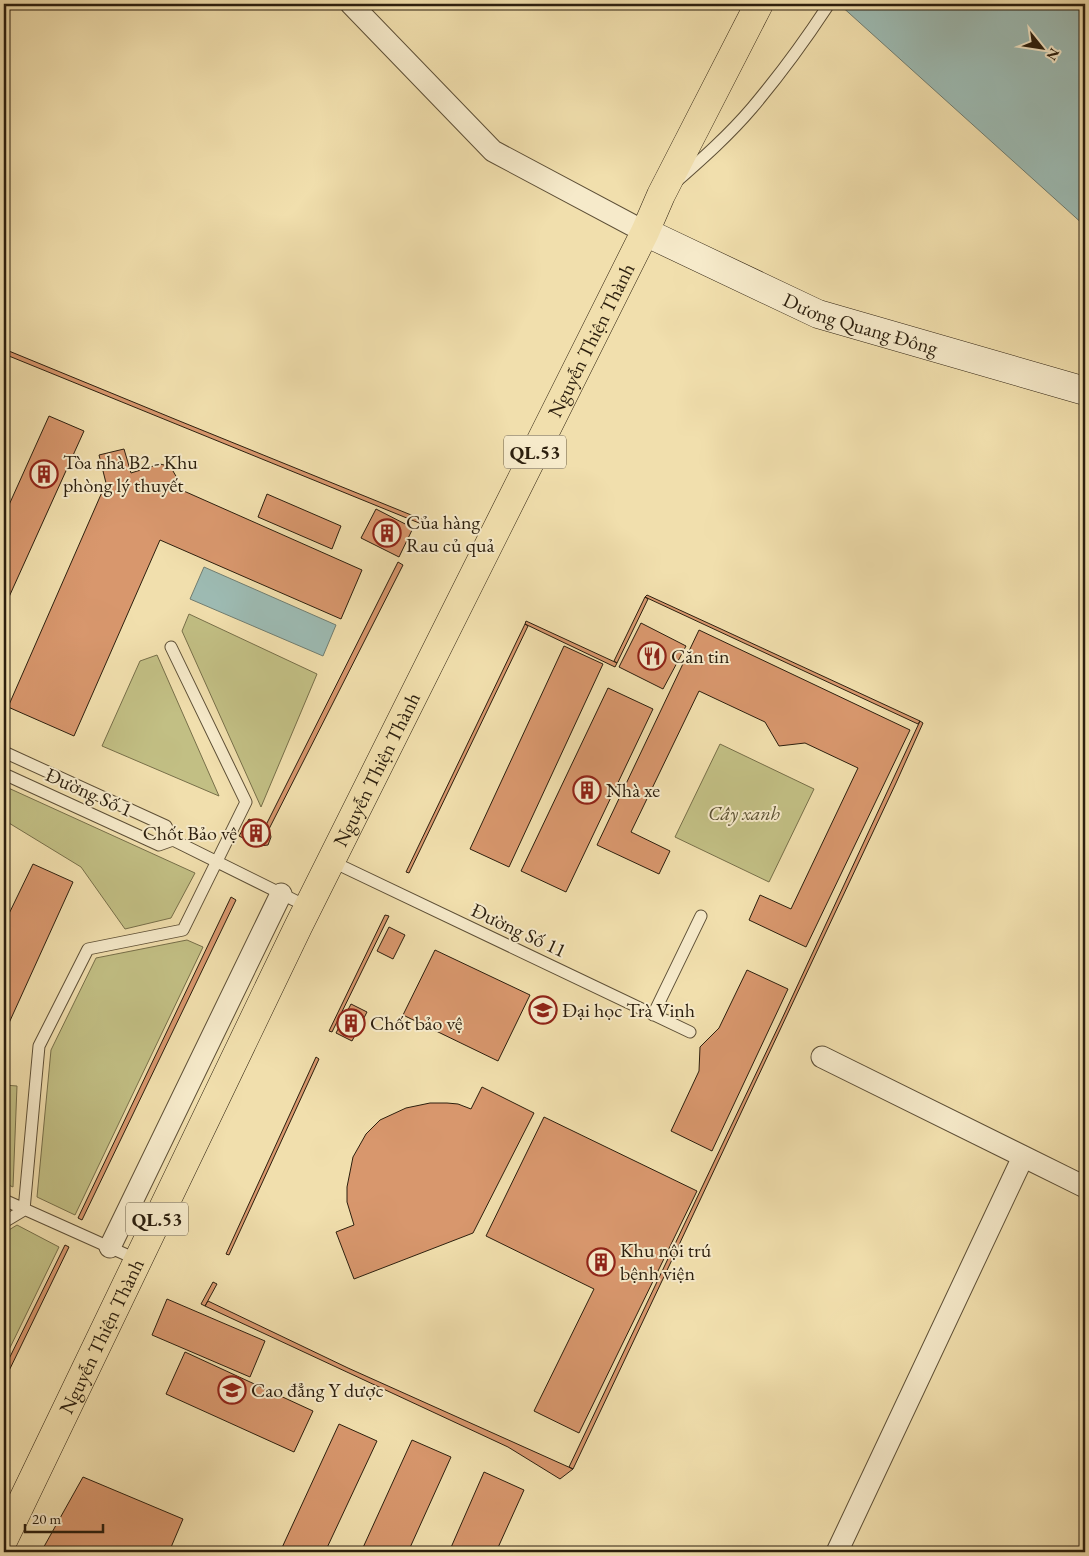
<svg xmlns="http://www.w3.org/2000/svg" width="1089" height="1556" viewBox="0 0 1089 1556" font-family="'EB Garamond',serif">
<rect width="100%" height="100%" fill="#f1dfad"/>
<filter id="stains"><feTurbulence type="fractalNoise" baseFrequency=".004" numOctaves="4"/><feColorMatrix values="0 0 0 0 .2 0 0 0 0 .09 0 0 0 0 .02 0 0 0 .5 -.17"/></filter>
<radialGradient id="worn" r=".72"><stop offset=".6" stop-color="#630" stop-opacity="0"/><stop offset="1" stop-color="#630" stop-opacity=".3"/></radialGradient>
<path fill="#c2bf84" stroke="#776f49" d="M189,614L317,674L261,807L182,631Z
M157,655L219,796L102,746L140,661Z
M720,744L814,789L769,882L675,837Z
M4,786L195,873L171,918L125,929L81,867L4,820Z
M187,940L203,947L75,1215L37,1197L51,1050L96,958Z
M4,1085L17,1086L13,1187L4,1183Z
M17,1225L59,1247L4,1360V1233Z"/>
<path fill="#9dbbb3" stroke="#707d71" d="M839,4H1074L1085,14V226Z
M204,567L336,625L323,656L190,599Z"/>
<path fill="#d8976d" stroke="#2c1f0e" d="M4,349L177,420L426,521L424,525L4,354Z
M49,416L84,431L4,608V516Z
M124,449L131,473L160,464L168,466L173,471L177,478V488L362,570L341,619L160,540L74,736L8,707L106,483L99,455Z
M267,494L341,526L332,549L258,517Z
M376,509L413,528L399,557L361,538Z
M398,562L403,565L269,829L265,827Z
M647,595L721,629L920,721L918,724L832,684L645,597Z
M645,597L648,599L617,663L614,661Z
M526,621L617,663L615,667L525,624Z
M641,623L686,646L663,689L619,667Z
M525,624L528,626L409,873L406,872Z
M699,630L910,730L806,947L749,920L760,895L791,909L858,768L805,743L779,746L765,722L699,691L631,832L670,851L659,874L597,845Z
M564,646L603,664L509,867L470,849Z
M608,688L653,709L566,892L521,871Z
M920,721L923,723L896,783L670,1264L573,1469L569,1467L781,1021Z
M249,819L269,829L271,837L268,845L259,846L239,836Z
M33,864L73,882L4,1034V924Z
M231,897L236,900L82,1220L78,1218Z
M385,915L389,916L332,1032L329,1031Z
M389,927L405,935L393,959L377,951Z
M435,950L530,995L498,1061L403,1015Z
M747,970L788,989L712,1151L671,1131L699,1071L700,1047L719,1028Z
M351,1004L367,1012L352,1041L336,1033Z
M316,1057L319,1059L229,1255L226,1254Z
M482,1087L534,1113L473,1233L354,1279L336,1232L354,1225L347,1202V1187L353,1157L366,1134L380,1120L406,1108L430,1103H447L458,1104L471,1109Z
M544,1117L697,1191L579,1433L534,1411L594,1289L486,1236Z
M65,1245L69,1247L4,1381V1369Z
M213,1282L217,1284L205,1306L201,1304Z
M167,1299L265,1341L250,1377L152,1335Z
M208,1301L348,1368L573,1469L560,1479L508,1447L205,1306Z
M185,1352L313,1411L294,1452L166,1394Z
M339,1424L377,1441L325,1552H280Z
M412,1440L451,1457L408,1552H361Z
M484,1472L524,1490L496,1552H449Z
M83,1477L183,1519L169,1552H41Z"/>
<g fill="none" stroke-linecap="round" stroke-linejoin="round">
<g stroke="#5d4f36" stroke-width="13">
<path id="lane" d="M677,181C703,158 729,135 752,108C779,76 804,42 827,7
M4,752L166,826L173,840
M4,774L159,845L173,840
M173,840L308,907
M331,861L690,1032
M653,1015L701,916
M4,1200L138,1260
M4,1222L24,1210L39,1046L88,949L183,930L246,802L171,647"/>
</g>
<g stroke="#5d4f36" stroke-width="23">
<path id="street" d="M351,4L493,151L645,232
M822,1057L1085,1187
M110,1247L281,894
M837,1552L1023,1157"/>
</g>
<g stroke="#2c1f0e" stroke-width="29">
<g id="secondary">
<path id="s1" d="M645,232L818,314L1085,391"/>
</g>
</g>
<g stroke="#2c1f0e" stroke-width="29">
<g id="highway">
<path id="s2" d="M4,1539L298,927L645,232L661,195L759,4"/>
</g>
</g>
<use href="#lane" stroke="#f6eaca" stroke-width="11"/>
<use href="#street" stroke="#f6eaca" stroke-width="21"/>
<use href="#secondary" stroke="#f6eaca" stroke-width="28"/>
<use href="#highway" stroke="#f1dfad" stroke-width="28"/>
</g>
<defs>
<g id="building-ring" transform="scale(1.4375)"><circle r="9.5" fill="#f6eaca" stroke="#8f2418" stroke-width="1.5"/><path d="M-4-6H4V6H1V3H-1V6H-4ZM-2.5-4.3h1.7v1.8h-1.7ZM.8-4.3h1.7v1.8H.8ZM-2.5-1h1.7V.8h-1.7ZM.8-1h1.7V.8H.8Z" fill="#8f2418"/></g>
<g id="restaurant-ring" transform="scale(1.4375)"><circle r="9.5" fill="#f6eaca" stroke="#8f2418" stroke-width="1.5"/><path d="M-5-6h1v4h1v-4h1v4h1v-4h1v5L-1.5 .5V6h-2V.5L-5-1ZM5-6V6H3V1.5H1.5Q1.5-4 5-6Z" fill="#8f2418"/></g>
<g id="university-ring" transform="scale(1.4375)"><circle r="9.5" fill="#f6eaca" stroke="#8f2418" stroke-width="1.5"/><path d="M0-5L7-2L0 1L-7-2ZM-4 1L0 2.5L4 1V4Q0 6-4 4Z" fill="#8f2418"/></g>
</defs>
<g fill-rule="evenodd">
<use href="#building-ring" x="44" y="474"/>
<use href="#building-ring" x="387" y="533"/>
<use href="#restaurant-ring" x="652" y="656"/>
<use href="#building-ring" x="587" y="790"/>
<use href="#building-ring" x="256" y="833"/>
<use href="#university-ring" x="543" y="1010"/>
<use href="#building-ring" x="351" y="1023"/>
<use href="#building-ring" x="601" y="1262"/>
<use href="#university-ring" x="232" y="1390"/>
</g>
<g text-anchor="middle" stroke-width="4" stroke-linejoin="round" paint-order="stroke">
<g fill="#f6eaca" stroke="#695c46" stroke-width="1">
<rect x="504" y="435.5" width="62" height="33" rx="4"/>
<rect x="126" y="1202.5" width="62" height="33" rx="4"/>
</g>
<g font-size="19" font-weight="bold" fill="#2c1f0e">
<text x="535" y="459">QL.53</text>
<text x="157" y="1226">QL.53</text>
</g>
<g font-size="20" fill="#2c1f0e" stroke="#f6eaca">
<text dy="7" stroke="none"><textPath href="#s1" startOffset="235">Dương Quang Đông</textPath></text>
<text dy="7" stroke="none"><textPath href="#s2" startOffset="1335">Nguyễn Thiện Thành</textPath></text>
<text dy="7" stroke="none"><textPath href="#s2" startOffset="855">Nguyễn Thiện Thành</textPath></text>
<text transform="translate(89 792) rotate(24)" y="7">Đường Số 1</text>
<text transform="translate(519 930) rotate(25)" y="7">Đường Số 11</text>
<text dy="7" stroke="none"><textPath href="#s2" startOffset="225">Nguyễn Thiện Thành</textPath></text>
</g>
<g font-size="20" fill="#2c1f0e" stroke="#f6eaca" text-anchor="start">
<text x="63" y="469">Tòa nhà B2 - Khu<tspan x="63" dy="23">phòng lý thuyết</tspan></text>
<text x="406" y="529">Của hàng<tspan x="406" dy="23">Rau củ quả</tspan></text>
<text x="671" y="663">Căn tin</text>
<text x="606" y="797">Nhà xe</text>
<text x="237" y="840" text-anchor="end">Chốt Bảo vệ</text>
<text x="562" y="1017">Đại học Trà Vinh</text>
<text x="370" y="1030">Chốt bảo vệ</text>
<text x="620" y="1257">Khu nội trú<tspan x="620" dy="23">bệnh viện</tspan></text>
<text x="251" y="1397">Cao đẳng Y dược</text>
</g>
<g font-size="20" font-style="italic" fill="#594f31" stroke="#f6eaca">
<text x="744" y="820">Cây xanh</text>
</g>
</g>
<rect width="1089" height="1556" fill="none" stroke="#f1dfad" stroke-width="20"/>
<rect x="5" y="5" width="1079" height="1546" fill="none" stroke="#2c1f0e" stroke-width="2.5"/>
<rect x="10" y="10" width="1069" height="1536" fill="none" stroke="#2c1f0e"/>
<g transform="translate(1042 48) rotate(120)" stroke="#f6eaca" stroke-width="4" paint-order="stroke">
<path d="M0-4L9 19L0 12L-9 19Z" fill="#2c1f0e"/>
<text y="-8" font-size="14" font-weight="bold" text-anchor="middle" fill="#2c1f0e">N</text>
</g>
<path d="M25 1524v8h78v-8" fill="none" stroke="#2c1f0e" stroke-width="2.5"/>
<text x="32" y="1524" font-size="15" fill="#2c1f0e" stroke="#f6eaca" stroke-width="4" paint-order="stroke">20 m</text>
<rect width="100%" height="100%" filter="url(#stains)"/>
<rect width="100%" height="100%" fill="url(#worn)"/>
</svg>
